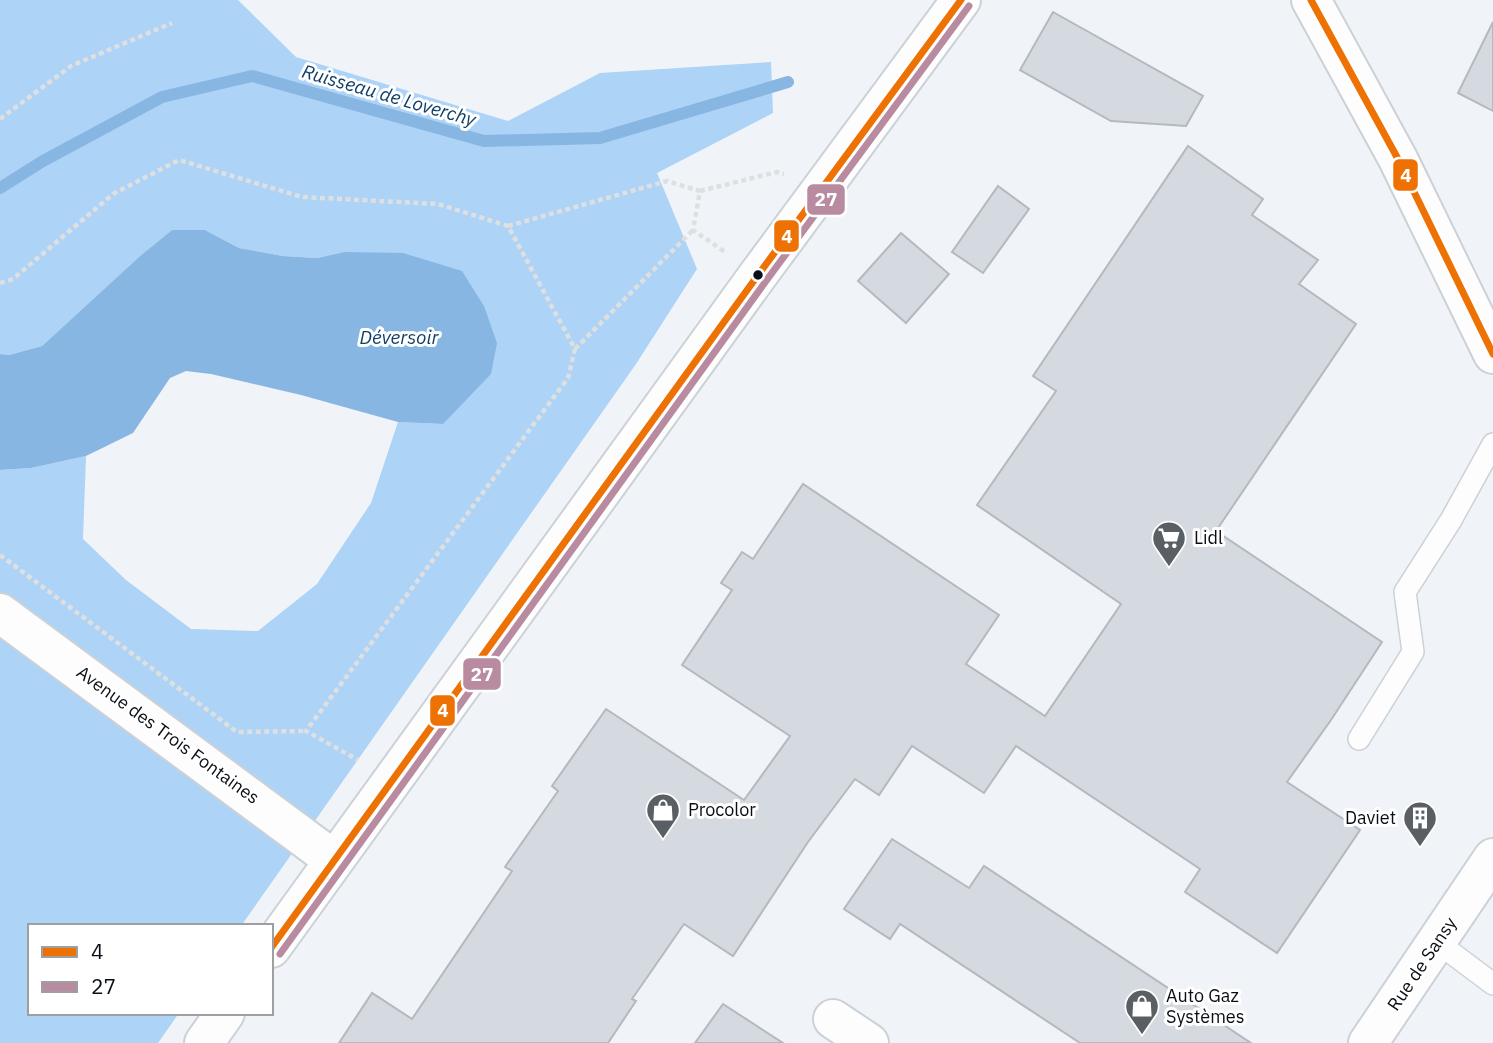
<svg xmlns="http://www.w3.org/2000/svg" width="1493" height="1043" viewBox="0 0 1493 1043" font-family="'IBM Plex Sans',sans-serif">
<rect width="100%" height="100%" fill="#f0f4f8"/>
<path fill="#add3f7" d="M0,0H238L296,57L508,121L600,73L771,62L773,113L657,173L697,269L636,364L241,926H30V1013H179L158,1043H0V470L31,468L86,456L83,539L126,580L191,629L258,631L317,584L371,503L398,422L443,424L344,252L317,258L283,256L239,248L205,230H172L140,256L42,346L9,355L0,354Z"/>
<path fill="#88b6e2" d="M172,230H205L239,248L283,256L317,258L344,252L403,253L462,271L484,306L497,343L491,374L443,424L398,422L301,395L211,374L186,371L170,378L133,433L86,456L31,468L0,470V354L9,355L42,346L140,256Z"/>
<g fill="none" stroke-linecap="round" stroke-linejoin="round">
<path stroke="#88b6e2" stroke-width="12" d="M0,188L43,161L162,97L252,76L484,141L600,138L788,82"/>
</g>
<path fill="#d5dae0" stroke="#b4b9bf" stroke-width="2" d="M1053,12L1203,96L1186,126L1111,121L1020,70Z
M1493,22V111L1458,93Z
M1188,146L1263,199L1252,215L1318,260L1299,284L1356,324L1216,531L1382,642L1331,720L1287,782L1360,830L1277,953L1185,892L1200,869L1016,746L984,793L912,746L879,795L855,779L808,842L733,956L684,924L632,999L636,1001L608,1043H339L372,993L412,1019L512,871L505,867L558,791L552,786L606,709L744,800L790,736L682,665L732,590L721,583L742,552L753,559L803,484L999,615L966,664L1045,716L1121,604L977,505L1056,391L1033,376Z
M998,186L1029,209L983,273L952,252Z
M901,233L949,274L906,323L858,281Z
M892,839L969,888L984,866L1251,1043H1080L900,924L890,939L844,909Z
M723,1004L783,1043H695Z"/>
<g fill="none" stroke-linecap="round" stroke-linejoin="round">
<g stroke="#cbd1d6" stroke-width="24">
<path id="lane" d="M1359,739L1413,652L1405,592L1451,520L1493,444
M1437,942L1493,984"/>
</g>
<g stroke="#cbd1d6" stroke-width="42">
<path id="street" d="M1311,0L1398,159L1493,354
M0,613L334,860
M833,1019L869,1043
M1368,1043L1493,858"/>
</g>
<g stroke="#cbd1d6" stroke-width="42">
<path id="secondary" d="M271,948L758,275L961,0
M204,1043L225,1013"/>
</g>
<path stroke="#dedfe0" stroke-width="4.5" stroke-dasharray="5 3.5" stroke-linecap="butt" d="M0,119L71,66L172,23
M700,191L777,172L784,174
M508,226L667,181L700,191L693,230L725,252
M0,283L13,279L113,194L179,160L302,197L438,204L508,226L575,349L568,378L306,731L358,760
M575,349L693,230
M0,555L237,732L306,731"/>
<use href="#lane" stroke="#fdfdfe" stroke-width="21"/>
<use href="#street" stroke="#fdfdfe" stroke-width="38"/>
<use href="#secondary" stroke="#fdfdfe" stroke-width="38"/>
<g stroke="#fff" stroke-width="12">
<path id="bus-1" d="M1311,0L1398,159L1493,354
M271,948L758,275L961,0"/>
</g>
<g stroke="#fff" stroke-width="12">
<path id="bus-2" d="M280,954L766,281L969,6"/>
</g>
<use href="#bus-1" stroke="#ee7203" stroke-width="7"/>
<use href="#bus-2" stroke="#b98ba1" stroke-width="7"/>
</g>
<defs>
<g id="supermarket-pin" transform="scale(1.75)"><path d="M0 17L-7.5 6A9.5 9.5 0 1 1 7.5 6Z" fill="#5a5f64" stroke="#fff"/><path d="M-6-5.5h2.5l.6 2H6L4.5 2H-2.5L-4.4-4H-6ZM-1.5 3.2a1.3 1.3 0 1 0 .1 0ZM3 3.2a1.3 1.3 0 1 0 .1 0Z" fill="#fff"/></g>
<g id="shop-pin" transform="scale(1.75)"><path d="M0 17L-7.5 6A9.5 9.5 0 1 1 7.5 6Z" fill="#5a5f64" stroke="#fff"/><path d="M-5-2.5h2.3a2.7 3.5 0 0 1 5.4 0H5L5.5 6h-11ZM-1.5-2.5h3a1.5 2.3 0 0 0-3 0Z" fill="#fff"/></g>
<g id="building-pin" transform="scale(1.75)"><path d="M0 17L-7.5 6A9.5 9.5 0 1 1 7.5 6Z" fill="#5a5f64" stroke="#fff"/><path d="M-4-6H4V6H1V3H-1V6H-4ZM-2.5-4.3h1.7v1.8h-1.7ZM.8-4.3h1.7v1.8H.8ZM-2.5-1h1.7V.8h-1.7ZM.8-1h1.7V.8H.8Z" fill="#fff"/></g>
</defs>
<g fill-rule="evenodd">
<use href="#supermarket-pin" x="1169" y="538"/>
<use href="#shop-pin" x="663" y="810"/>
<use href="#building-pin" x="1420" y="818"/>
<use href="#shop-pin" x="1142" y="1006"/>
</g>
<circle fill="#090f15" stroke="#fff" stroke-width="2.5" cx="758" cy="275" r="6"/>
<g text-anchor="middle" stroke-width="6" stroke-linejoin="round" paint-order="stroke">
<g font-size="18" fill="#090f15" stroke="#fff" text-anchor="start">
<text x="1194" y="544">Lidl</text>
<text x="688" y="816">Procolor</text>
<text x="1396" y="824" text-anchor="end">Daviet</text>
<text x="1166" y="1002">Auto Gaz<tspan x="1166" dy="21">Systèmes</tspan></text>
</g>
<g font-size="18" fill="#090f15" stroke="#fff">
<text transform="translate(168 735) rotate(36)" y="6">Avenue des Trois Fontaines</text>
<text transform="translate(1422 964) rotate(-56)" y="6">Rue de Sansy</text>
</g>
<g font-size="19" font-style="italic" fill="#0f3f67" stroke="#fff">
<text transform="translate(389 95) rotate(16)" y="7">Ruisseau de Loverchy</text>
<text x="399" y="344">Déversoir</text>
</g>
</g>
<g stroke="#fff" stroke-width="2.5">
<rect x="1392" y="158" width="27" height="34" rx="7" fill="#ee7203"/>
<rect x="806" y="183" width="40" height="33" rx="7" fill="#b98ba1"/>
<rect x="773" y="219" width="27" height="34" rx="7" fill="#ee7203"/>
<rect x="462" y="657" width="40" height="34" rx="7" fill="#b98ba1"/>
<rect x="429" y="694" width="27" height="33" rx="7" fill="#ee7203"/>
</g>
<g font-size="19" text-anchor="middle" font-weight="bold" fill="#fff">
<text x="1406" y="182">4</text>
<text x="826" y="206">27</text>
<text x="787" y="243">4</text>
<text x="482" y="681">27</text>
<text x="443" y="717">4</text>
</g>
<rect x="28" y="924" width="245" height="91" fill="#ffffff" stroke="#9d9fa1" stroke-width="2"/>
<rect x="42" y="947" width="35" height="10" fill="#ee7203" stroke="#9d9fa1" stroke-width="2"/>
<text x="91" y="959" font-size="21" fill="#090f15">4</text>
<rect x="42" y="982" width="35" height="10" fill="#b98ba1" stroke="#9d9fa1" stroke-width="2"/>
<text x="91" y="994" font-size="21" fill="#090f15">27</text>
</svg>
